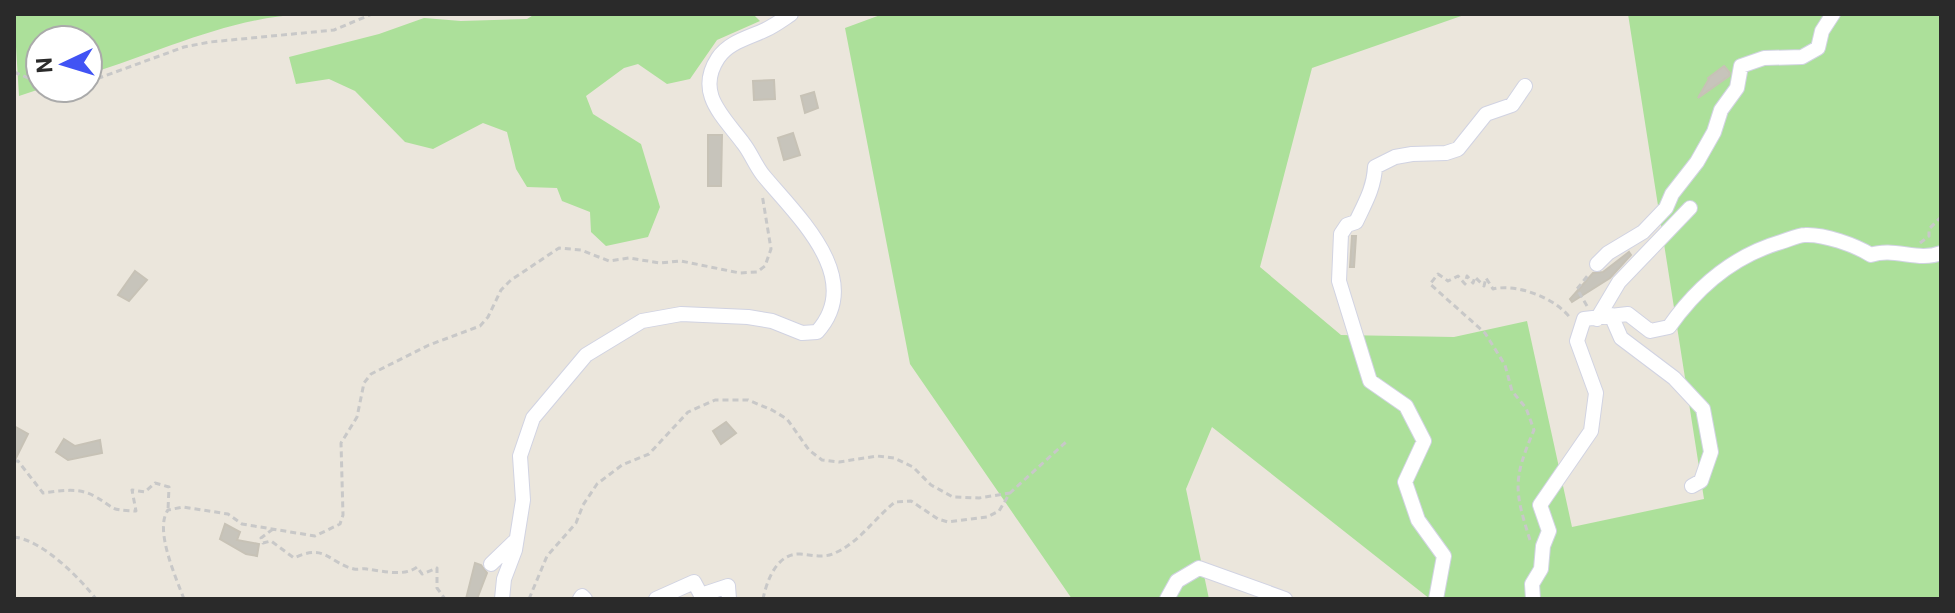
<svg xmlns="http://www.w3.org/2000/svg" width="1955" height="613" viewBox="0 0 1955 613" font-family="Roboto,sans-serif">
<rect width="100%" height="100%" fill="#ebe6dc"/>
<path fill="#ace09a" d="M14,14H304C227,18 160,52 88,74V40H40V88H43L19,96Z
M535,14H753L760,21L717,40L690,79L667,84L638,64L624,68L586,96L593,114L641,144L660,207L648,237L606,246L591,232L590,212L562,201L557,188L527,187L516,169L507,132L483,123L433,149L405,142L355,91L329,79L296,84L289,57L379,34L424,18L461,21L527,19Z
M883,14H1467L1312,68L1260,267L1341,335L1454,337L1527,321L1572,527L1704,499L1628,14H1941V599H1430L1212,427L1186,489L1209,599H1072L910,364L845,28Z"/>
<path fill="#c7c4bb" stroke="#c7c2b6" stroke-width="2" d="M1724,66L1730,73L1729,76L1698,98L1709,79L1708,78Z
M774,80L775,99L754,100L753,81Z
M814,92L818,108L805,113L801,96Z
M793,133L800,155L784,160L778,138Z
M708,135H722L721,186H708Z
M1352,236H1356L1354,267H1350Z
M1629,252L1631,255L1610,278L1572,302L1570,299L1593,273L1603,272Z
M135,271L147,280L129,301L118,295Z
M726,422L736,433L721,444L713,431Z
M14,426L28,434L14,462Z
M64,439L75,446L100,440L102,453L68,460L56,452Z
M225,524L240,532L237,540L259,544L257,556L246,554L220,539Z
M475,563L481,565L487,573L477,599H466Z"/>
<g fill="none" stroke-linecap="round" stroke-linejoin="round">
<g stroke="#d1d3e2" stroke-width="16">
<path id="minor" d="M1597,264L1608,253L1643,232L1666,208L1672,194L1697,162L1714,132L1721,110L1737,88L1741,66L1764,58L1802,57L1818,48L1822,31L1833,14
M1611,315L1621,338L1674,378L1703,409L1711,452L1701,481L1692,486
M1597,319L1619,282L1690,208
M491,564L516,540
M502,599L504,579L515,550L523,500L520,456L533,418L586,355L642,321L681,314L748,317L772,321L802,333L817,332C866,278 796,215 763,175C755,165 751,153 743,143C723,116 695,93 718,58C729,42 748,38 765,30C774,26 782,20 791,14
M580,599L582,596L585,599
M656,599L694,582L701,595L728,586L729,599
M1167,599L1177,581L1199,568L1285,599
M1436,599L1444,556L1418,520L1405,482L1424,441L1406,406L1370,381L1339,281L1341,234L1347,225L1356,222C1365,203 1374,188 1375,167L1395,157L1412,154L1446,153L1458,149L1486,114L1512,105L1525,86
M1533,599L1532,584L1541,569L1543,546L1549,531L1540,505L1591,431L1596,393L1577,341L1584,319L1628,314L1650,331L1669,327C1697,287 1733,256 1781,242C1788,240 1798,235 1805,235C1824,234 1855,245 1871,255C1894,247 1918,262 1941,253"/>
</g>
<path stroke="#c8c8c8" stroke-width="3" stroke-dasharray="6 4" stroke-linecap="butt" d="M14,72L40,83
M88,74L99,78L184,47L210,42L334,30L372,14
M1920,243L1929,236V229L1941,217
M1587,306L1577,289L1589,274
M14,461H18L43,493C59,491 79,487 94,496C116,508 107,510 136,511L132,490L145,492L155,483L169,487L168,510
M273,529L261,538L263,543L271,541L294,558C326,543 329,563 354,569C358,570 363,568 367,569C382,571 404,577 417,567L422,574L437,568V588L445,599
M14,537C42,540 79,577 96,599
M1530,540C1514,490 1513,479 1534,430L1526,408L1512,391L1505,365L1485,333L1430,284L1438,274L1448,281L1458,276L1465,284L1467,276L1473,283L1475,277L1484,286L1486,278L1493,289C1518,283 1557,299 1571,319
M184,599C176,578 154,529 168,510L183,507L228,514L242,524L315,536L340,524L343,515L341,443L357,417L364,383L371,374L429,345L480,326L488,317L501,290L511,280L559,248L581,250L609,261L629,258L660,263L681,261L740,273L757,272L765,266L771,249L762,194
M529,599L547,556L576,523L583,505L597,484L622,465L649,454L688,412L715,400H748L772,410L787,419L809,450L822,460L839,462L877,456L894,458L913,467L931,485L953,497L979,498L1010,493
M763,599C767,580 777,553 800,554C814,555 824,559 837,552C860,541 875,518 895,502L911,501L938,519L948,522L987,517L999,511L1010,493L1067,441"/>
<use href="#minor" stroke="#fff" stroke-width="14"/>
</g>
<rect width="1955" height="613" fill="none" stroke="#2a2a2a" stroke-width="32"/>
<g transform="translate(64 64) rotate(266)"><circle r="38" fill="#ffffff" stroke="#aaaaaa" stroke-width="2"/>
<path d="M0-6L14 30L0 20L-14 30Z" fill="#4153f4"/>
<text y="-12" font-size="22" font-weight="bold" text-anchor="middle" fill="#2a2a2a">N</text>
</g>
</svg>
